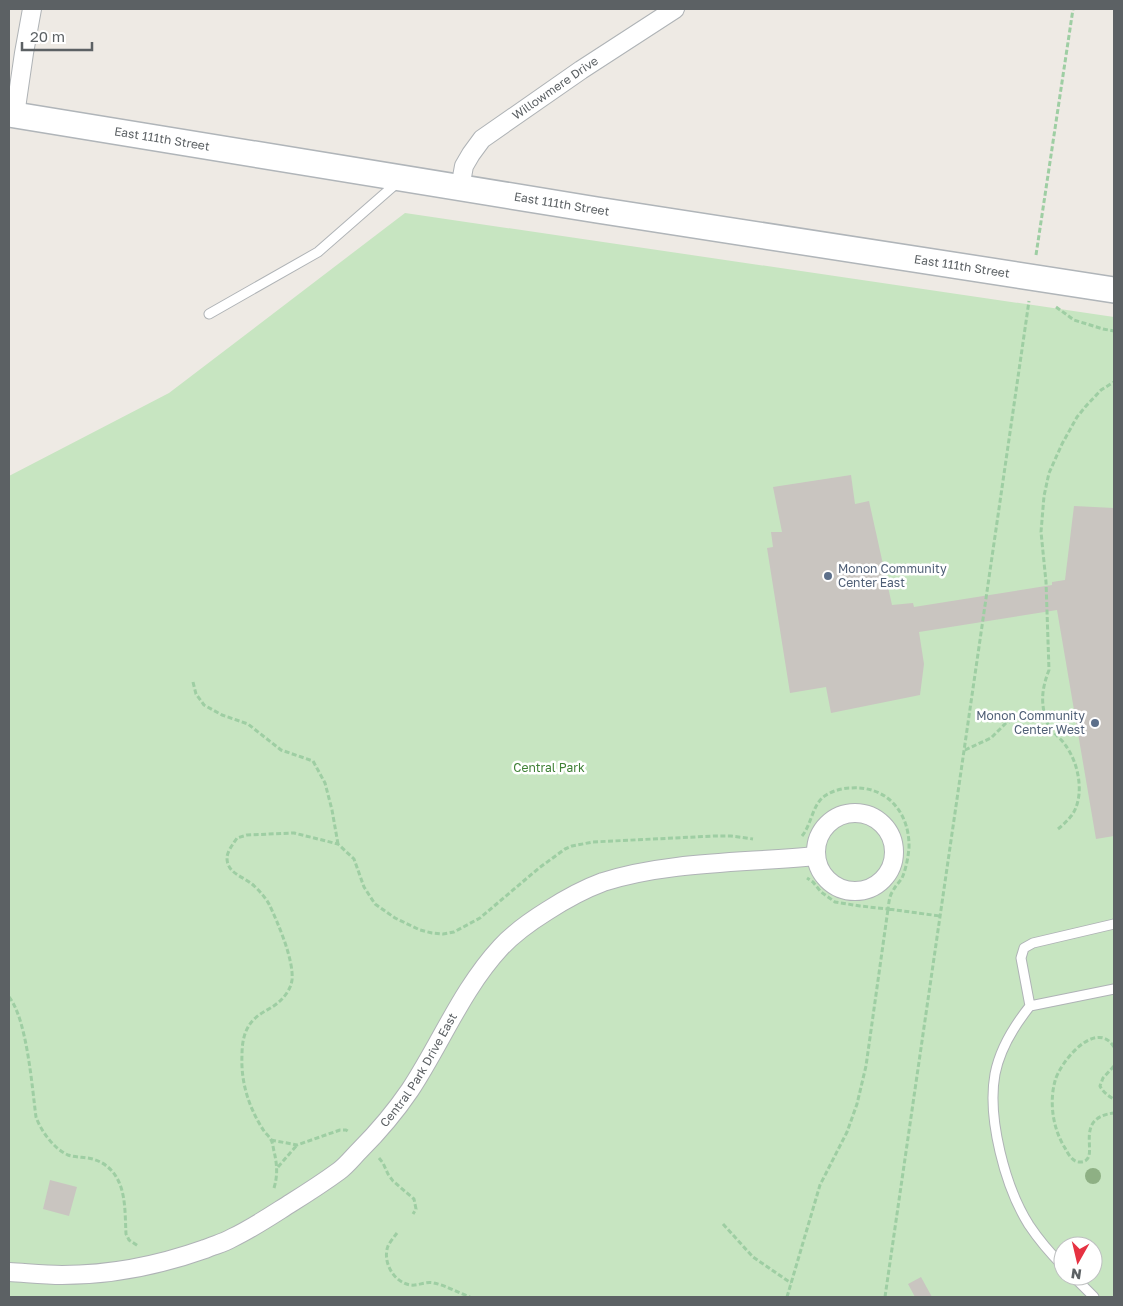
<svg xmlns="http://www.w3.org/2000/svg" width="1123" height="1306" viewBox="0 0 1123 1306" font-family="'Golos Text',sans-serif">
<rect width="100%" height="100%" fill="#eeeae4"/>
<path fill="#c7e5c1" fill-rule="evenodd" d="M405,213L1114,317V1297H9V476L169,393ZM1063,1246H1093V1276H1063Z"/>
<path fill="#c9c5c0" d="M851,475L855,504L869,501L892,605L913,603L914,607L1052,585V582L1065,580L1074,506L1114,508V836L1096,839L1057,610L919,632L924,664L920,695L831,713L826,687L790,693L767,548L773,547L771,532H782L773,487Z
M50,1180L77,1187L69,1216L43,1209Z
M921,1277L932,1297H915L908,1284Z"/>
<g fill="none" stroke-linecap="round" stroke-linejoin="round">
<g stroke="#afb3b6" stroke-width="11">
<path id="service" d="M209,314L318,252L398,182
M1030,1006L1021,958L1024,948L1033,943L1114,924
M1063,1266C1050,1253 1039,1240 1029,1225C1005,1187 987,1118 995,1074C1000,1048 1014,1026 1030,1006L1114,989
M1073,1276L1094,1297"/>
</g>
<g stroke="#afb3b6" stroke-width="20">
<g id="minor">
<path d="M15,115L24,53L32,9"/>
<path id="s1" d="M460,188L464,166L471,154L482,139L581,70L675,9"/>
<circle cx="855" cy="852" r="39"/>
<path id="s2" d="M9,1272C27,1273 44,1275 62,1275C110,1275 160,1265 205,1249C214,1245 224,1243 232,1238C253,1228 272,1215 291,1203C307,1193 324,1182 339,1171C347,1165 353,1157 360,1150C378,1132 395,1112 410,1090C441,1043 462,989 501,947C514,933 531,921 547,911C564,900 584,889 603,882C669,861 747,863 815,856"/>
</g>
</g>
<g stroke="#b0b5b9" stroke-width="28">
<g id="secondary">
<path id="s3" d="M9,114L597,210L1114,290"/>
</g>
</g>
<path stroke="#9ecea3" stroke-width="3" stroke-dasharray="5 2.5" stroke-linecap="butt" d="M1036,255L1073,9
M1056,307L1074,320L1103,329L1114,331
M193,682L196,694L204,705L222,715L248,724L281,750L313,761L325,783L332,810L338,844
M965,750L991,738L1006,723L1011,721L1017,718H1035L1045,715
M1058,829C1063,825 1068,820 1072,815C1085,796 1079,764 1066,746C1061,738 1050,731 1047,722C1040,703 1042,688 1049,670L1046,582L1041,532L1044,496L1049,473L1062,444L1077,417L1086,406L1101,390L1114,382
M802,836C811,825 812,808 822,798C829,792 841,788 850,788C887,785 910,813 909,848C908,858 906,869 902,878C899,883 895,886 893,891C889,896 889,903 888,909L860,906L835,902L821,892L813,882L807,878
M9,997C27,1019 32,1087 36,1117C41,1131 54,1149 68,1155C74,1157 81,1157 88,1158C101,1160 112,1168 118,1180C126,1196 125,1216 126,1234L129,1240L138,1246
M1114,1047C1096,1018 1060,1062 1055,1081C1049,1103 1053,1129 1065,1148C1068,1154 1073,1163 1081,1162C1103,1160 1070,1118 1114,1113
M1114,1066L1103,1078L1100,1086C1103,1092 1108,1096 1114,1099
M271,1140L297,1145L340,1130H346L349,1132
M379,1158L383,1163L388,1174L393,1181L414,1199L416,1209L413,1214
M278,1167L297,1145
M274,1188C278,1175 277,1164 274,1151C273,1148 273,1143 271,1140C270,1137 266,1134 264,1131C260,1125 256,1118 253,1111C245,1094 241,1074 242,1055C242,1040 245,1025 259,1015C266,1010 274,1007 281,1000C286,995 291,988 292,980C294,960 278,923 269,904C265,897 258,889 252,884C242,876 227,873 227,858C227,851 234,843 237,838L247,835L294,833L338,844L354,859L364,887L375,904L395,918L420,930L432,933L443,934L454,932L480,918L539,868L565,849L572,846L593,842L713,836H731L753,839
M723,1224L753,1257L791,1283
M397,1233C394,1237 390,1242 388,1246C382,1262 394,1283 411,1285C418,1286 426,1281 434,1283C445,1285 459,1293 470,1297
M787,1297L820,1185L847,1132L857,1104L866,1066L888,909L940,916
M885,1297L1029,301"/>
<use href="#service" stroke="#fff" stroke-width="9"/>
<use href="#minor" stroke="#fff" stroke-width="18"/>
<use href="#secondary" stroke="#fff" stroke-width="25"/>
</g>
<circle fill="#8eb084" cx="1093" cy="1176" r="8"/>
<g fill="#5c6f8a" stroke="#fff" stroke-width="2">
<circle cx="828" cy="576" r="5"/>
<circle cx="1095" cy="723" r="5"/>
</g>
<g text-anchor="middle" stroke-width="5" stroke-linejoin="round" paint-order="stroke">
<g font-size="12" fill="#5c6164" stroke="#fff">
<text dy="4" stroke="none"><textPath href="#s1" startOffset="144">Willowmere Drive</textPath></text>
<text dy="4" stroke="none"><textPath href="#s3" startOffset="155">East 111th Street</textPath></text>
<text dy="4" stroke="none"><textPath href="#s3" startOffset="560">East 111th Street</textPath></text>
<text dy="4" stroke="none"><textPath href="#s3" startOffset="965">East 111th Street</textPath></text>
<text dy="4" stroke="none"><textPath href="#s2" startOffset="484">Central Park Drive East</textPath></text>
</g>
<g font-size="12" fill="#4e5e75" stroke="#fff" text-anchor="start">
<text x="838" y="573">Monon Community<tspan x="838" dy="14">Center East</tspan></text>
<text x="1085" y="720" text-anchor="end">Monon Community<tspan x="1085" dy="14">Center West</tspan></text>
</g>
<g font-size="12" fill="#3f8136" stroke="#fff">
<text x="549" y="772">Central Park</text>
</g>
</g>
<rect width="1123" height="1306" fill="none" stroke="#5c6164" stroke-width="20"/>
<g transform="translate(1078 1261) rotate(188)"><circle r="24" fill="#ffffff" stroke="#bec0c1"/>
<path d="M0-4L9 19L0 12L-9 19Z" fill="#e63242"/>
<text y="-8" font-size="14" font-weight="bold" text-anchor="middle" fill="#5c6164">N</text>
</g>
<path d="M22 42v8h70v-8" fill="none" stroke="#5c6164" stroke-width="2.5"/>
<text x="30" y="42" font-size="15" fill="#5c6164" stroke="#ffffff" stroke-width="4" paint-order="stroke">20 m</text>
</svg>
